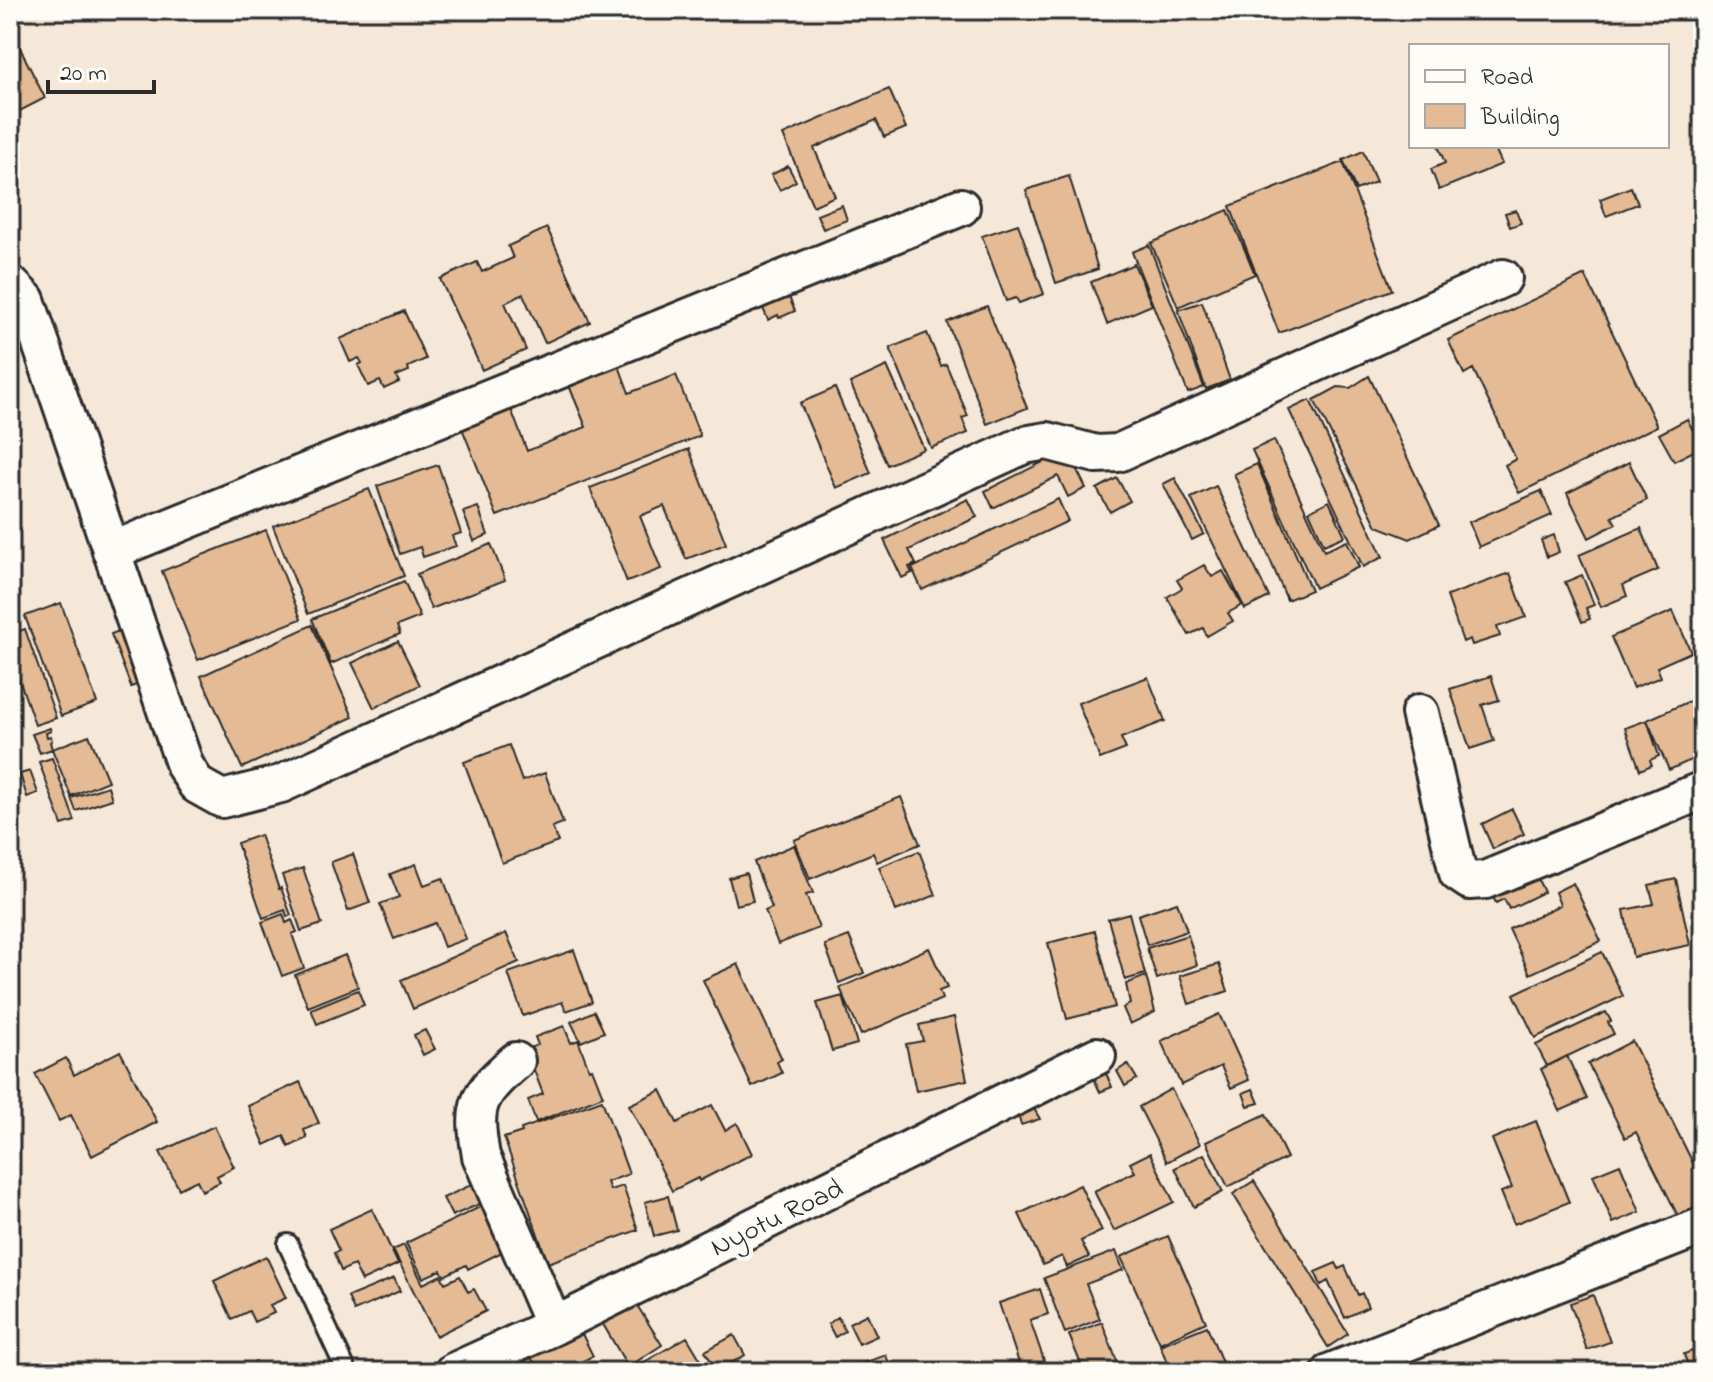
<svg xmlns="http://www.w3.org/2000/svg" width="1713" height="1382" viewBox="0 0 1713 1382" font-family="'Indie Flower',sans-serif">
<rect width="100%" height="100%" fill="#f6e8d9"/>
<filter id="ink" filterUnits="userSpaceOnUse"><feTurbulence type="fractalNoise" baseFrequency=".0125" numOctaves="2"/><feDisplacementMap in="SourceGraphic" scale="16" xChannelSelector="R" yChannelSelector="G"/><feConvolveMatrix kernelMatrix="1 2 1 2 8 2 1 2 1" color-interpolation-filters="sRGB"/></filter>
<g filter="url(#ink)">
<path fill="#e4bb94" stroke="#2b2b2b" stroke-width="2" d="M10,28L45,98L12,115L10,111Z
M889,89L906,128L884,137L876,120L814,148L835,196L813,206L783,135Z
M1438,146H1494L1502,164L1439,190L1431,169L1445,163Z
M1363,151L1376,182L1356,190L1343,160Z
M1343,162L1392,290L1279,333L1230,206Z
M788,166L796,181L780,190L771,175Z
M1069,176L1098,269L1056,283L1026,190Z
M1631,187L1638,204L1606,216L1600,199Z
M842,205L847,220L823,229L817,215Z
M1228,210L1255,274L1178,307L1151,243Z
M1516,210L1521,223L1510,227L1505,213Z
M1018,224L1044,294L1019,303L1016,298L1006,301L982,236Z
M547,228L590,322L545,343L523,294L505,303L526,350L482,370L440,279L477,262L482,272L513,258L508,246Z
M1149,245L1204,387L1188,393L1132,252Z
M1134,264L1152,305L1107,324L1091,282Z
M1585,275L1657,426L1519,493L1505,465L1516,459L1473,369L1464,374L1448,340Z
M788,295L795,311L779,318L778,315L768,320L762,306Z
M1202,302L1230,380L1206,389L1178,310Z
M987,306L1027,408L987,424L947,322Z
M404,311L426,359L408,367L409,371L396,376L399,382L384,389L380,381L368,386L358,365L362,363L359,358L350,362L340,339Z
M927,333L941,366L946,364L968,416L962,418L968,433L931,448L890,348Z
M618,363L629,393L676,375L700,436L497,516L462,428L511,409L527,451L586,427L568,383Z
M887,366L924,449L887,465L850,383Z
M1369,376L1439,525L1410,539L1377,526L1314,400L1338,387L1350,388Z
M835,388L871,473L836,488L800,403Z
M1310,400L1383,557L1363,567L1289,410Z
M1687,419L1702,447L1674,461L1659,434Z
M1274,440L1324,551L1347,541L1359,567L1315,588L1252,450Z
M689,449L726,544L686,559L664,506L640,516L661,569L627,582L590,488Z
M1067,450L1086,488L1068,497L1058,476L993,508L985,491Z
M1629,462L1647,500L1612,517L1616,524L1589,538L1567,493Z
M1257,464L1311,590L1287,600L1234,474Z
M438,465L461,533L452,536L456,546L423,557L420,547L400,554L377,486Z
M1117,478L1130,501L1110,512L1097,489Z
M1175,478L1204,534L1192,540L1163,484Z
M1216,486L1269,597L1245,609L1191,498Z
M369,489L404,576L308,614L273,526Z
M1541,491L1552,515L1479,547L1469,522Z
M968,499L977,517L909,550L916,564L909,567L912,573L902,578L884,540Z
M1058,499L1068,521L922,590L912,568Z
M1329,501L1345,536L1324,545L1309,511Z
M478,507L488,535L474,541L463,512Z
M1641,528L1658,570L1623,585L1627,596L1601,607L1579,555Z
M266,530L301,619L198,660L162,571Z
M1554,535L1559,552L1547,557L1541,540Z
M491,544L505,580L431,609L417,574Z
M1204,565L1212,577L1223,571L1242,605L1228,613L1233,621L1207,636L1203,628L1189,635L1167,597L1182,588L1177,580Z
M1510,573L1526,617L1497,627L1500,636L1472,645L1470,639L1463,642L1447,596Z
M1582,575L1594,605L1586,608L1590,619L1582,622L1565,582Z
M404,581L420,617L397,626L400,634L331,664L312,619Z
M61,603L97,703L61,716L25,616Z
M1673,611L1691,652L1657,667L1661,677L1633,688L1611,637Z
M312,625L353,717L242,768L201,676Z
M129,627L150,680L131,687L111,634Z
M25,629L56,718L35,725L10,653V634Z
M398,641L420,685L374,708L352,663Z
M1491,676L1499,700L1482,705L1494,741L1470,749L1450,689Z
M1148,677L1165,721L1121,738L1126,749L1100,759L1078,703Z
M1703,695V744L1694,748L1698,757L1669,770L1647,720Z
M1647,720L1659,756L1650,760L1652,765L1640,770L1625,728Z
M50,728L51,731L46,733L47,737L51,736L52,741L50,742L52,749L40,753L32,734Z
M89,735L108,781L71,796L52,749Z
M509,745L522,781L545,773L563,823L552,827L558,842L502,863L464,762Z
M52,758L75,821L62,825L39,762Z
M30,771L38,793L27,797L20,774Z
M108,786L112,799L76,811L71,798Z
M901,797L920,844L877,862L873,853L810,879L794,840Z
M1512,809L1524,834L1493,849L1482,824Z
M260,835L279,889L281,888L291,915L287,917L285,910L263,918L237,843Z
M794,845L813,893L806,895L819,928L778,944L765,911L772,908L754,862Z
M919,851L936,895L896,911L879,867Z
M353,854L370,903L348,911L331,862Z
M416,864L424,885L443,878L466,939L444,947L435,923L394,939L380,904L399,897L390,874Z
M1532,867L1544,892L1509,909L1504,899L1496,903L1488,888Z
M303,868L322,924L301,931L282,875Z
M746,873L753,901L736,905L729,878Z
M1676,879L1690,945L1633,957L1624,910L1654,904L1649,885Z
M1573,883L1601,941L1530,974L1509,929L1560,905L1555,892Z
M1177,902L1187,931L1147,945L1138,915Z
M1129,913L1145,974L1125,980L1108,919Z
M283,914L286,923L292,920L297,932L292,934L304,968L282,976L262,922Z
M1095,931L1115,1007L1067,1019L1048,943Z
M506,933L519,962L413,1009L401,980Z
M1188,935L1197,965L1157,979L1147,948Z
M849,936L864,973L839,983L825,945Z
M929,948L947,988L939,991L942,999L861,1035L840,988Z
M574,950L592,1002L566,1011L562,1002L523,1016L508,973Z
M1602,952L1623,996L1535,1038L1514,994Z
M345,955L358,987L308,1007L295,975Z
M738,964L782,1059L777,1062L782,1073L752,1087L703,980Z
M1219,964L1228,991L1189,1004L1180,976Z
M1146,976L1155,1012L1130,1024L1123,1008L1130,1004L1126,984Z
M358,990L364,1005L317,1024L311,1009Z
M843,996L857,1044L832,1051L817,1003Z
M594,1011L604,1032L581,1042L571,1022Z
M1606,1012L1611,1021L1608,1022L1614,1034L1547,1066L1536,1045Z
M1219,1014L1249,1080L1231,1088L1221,1066L1181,1085L1161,1041Z
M954,1017L967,1080L916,1091L906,1044L923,1041L919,1025Z
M564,1026L571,1043L578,1040L589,1069L592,1068L603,1096L536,1122L528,1100L543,1094L526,1049L538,1045L535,1037Z
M425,1030L435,1049L423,1055L414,1035Z
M1632,1041L1703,1183V1206L1679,1218L1636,1132L1625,1138L1588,1064Z
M120,1051L157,1122L92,1156L71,1115L59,1121L35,1074L66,1058L74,1075Z
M1567,1056L1587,1099L1560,1111L1541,1069Z
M1128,1064L1137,1079L1125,1086L1117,1071Z
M1105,1071L1112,1087L1100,1092L1093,1077Z
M300,1082L319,1123L304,1130L307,1138L289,1147L284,1136L265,1145L248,1106Z
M1171,1089L1200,1144L1167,1162L1139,1107Z
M1253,1089L1259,1103L1248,1106L1243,1093Z
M661,1090L677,1123L712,1105L725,1130L737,1123L752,1154L699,1181L698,1178L672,1191L629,1105Z
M602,1100L629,1174L607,1182L610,1190L623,1186L638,1230L548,1263L504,1138L522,1132L521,1129Z
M1030,1102L1040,1119L1021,1125L1015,1105Z
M1266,1114L1287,1158L1228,1187L1206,1142Z
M1536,1121L1569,1202L1514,1224L1501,1192L1512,1188L1492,1139Z
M214,1126L234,1167L217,1176L220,1182L202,1191L197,1180L179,1189L160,1152Z
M1150,1153L1174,1202L1114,1231L1094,1191L1135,1172L1130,1163Z
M1204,1154L1223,1192L1194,1207L1175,1168Z
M1620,1164L1640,1212L1613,1223L1593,1175Z
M1254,1181L1348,1334L1328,1347L1233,1194Z
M473,1184L482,1203L452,1216L443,1198Z
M1080,1185L1102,1231L1081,1241L1089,1257L1067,1267L1062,1256L1043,1265L1019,1214Z
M668,1196L677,1230L654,1236L645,1202Z
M486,1204L508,1249L468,1269L466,1265L444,1276L441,1270L423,1278L406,1243Z
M372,1209L398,1264L362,1281L354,1265L341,1271L334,1253L339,1251L329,1229Z
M1168,1236L1206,1322L1160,1343L1121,1257Z
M404,1245L423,1284L441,1275L445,1283L460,1276L468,1292L474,1289L486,1311L436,1336L393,1250Z
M1116,1251L1123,1270L1086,1284L1100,1319L1065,1333L1044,1278Z
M266,1256L286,1298L270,1305L274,1313L254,1322L249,1311L232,1319L214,1281Z
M1336,1263L1339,1269L1345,1266L1358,1295L1362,1293L1368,1307L1345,1318L1328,1281L1321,1285L1315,1272Z
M394,1278L400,1291L354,1311L348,1297Z
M1040,1289L1048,1314L1030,1320L1048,1372H1022L999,1303Z
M1593,1295L1610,1342L1587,1350L1570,1303Z
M633,1299L662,1345L628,1367L600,1319Z
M867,1314L877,1336L859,1344L849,1323Z
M838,1317L845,1331L835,1337L828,1324Z
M1102,1322L1121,1372H1084L1069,1335Z
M1207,1326L1226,1372H1171L1160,1345Z
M579,1328L593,1356L571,1367L573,1372H539L529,1354Z
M734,1335L745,1355L717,1371L705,1351Z
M687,1337L708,1372H632L631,1370Z
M1703,1347V1372H1690L1684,1354Z
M886,1355L892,1372H838Z"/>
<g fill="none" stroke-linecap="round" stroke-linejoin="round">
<g stroke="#2b2b2b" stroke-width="24">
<path id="service" d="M288,1244L347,1372"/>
</g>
<g stroke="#2b2b2b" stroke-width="42">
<path id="minor" d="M10,284L26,300L185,766L197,785L222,799L281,784L1024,445L1047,441L1096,454L1118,453L1503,278
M111,551L961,207
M1420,713L1458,873L1470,881L1485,880L1703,790
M516,1061C477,1095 472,1104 481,1156L554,1326
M453,1372L554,1326L1097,1056
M1331,1372L1703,1226"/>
</g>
<use href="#service" stroke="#fdfcf7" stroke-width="18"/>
<use href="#minor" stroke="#fdfcf7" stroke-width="36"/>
</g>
</g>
<g text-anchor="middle" stroke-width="8" stroke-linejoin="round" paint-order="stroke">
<g font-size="28" fill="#2b2b2b" stroke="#fdfcf7">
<text transform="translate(776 1216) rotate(-26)" y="10">Nyotu Road</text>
</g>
</g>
<rect width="1713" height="1382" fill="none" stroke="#fdfcf7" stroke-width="40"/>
<rect x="20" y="20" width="1673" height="1342" fill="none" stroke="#2b2b2b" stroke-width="3" filter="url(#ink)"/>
<rect x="1409" y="44" width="260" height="104" fill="#fdfcf7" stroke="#a9a8a5" stroke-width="2"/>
<rect x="1425" y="70" width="40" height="12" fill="#fdfcf7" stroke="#a9a8a5" stroke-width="2"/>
<text x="1481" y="84" font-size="24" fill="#2b2b2b">Road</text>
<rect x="1425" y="104" width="40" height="24" fill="#e4bb94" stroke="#a9a8a5" stroke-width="2"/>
<text x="1481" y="124" font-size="24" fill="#2b2b2b">Building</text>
<path d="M48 80v12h106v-12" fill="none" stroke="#2b2b2b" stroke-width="4"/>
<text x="60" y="80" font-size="24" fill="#2b2b2b" stroke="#fdfcf7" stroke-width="6" paint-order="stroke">20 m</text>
</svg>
